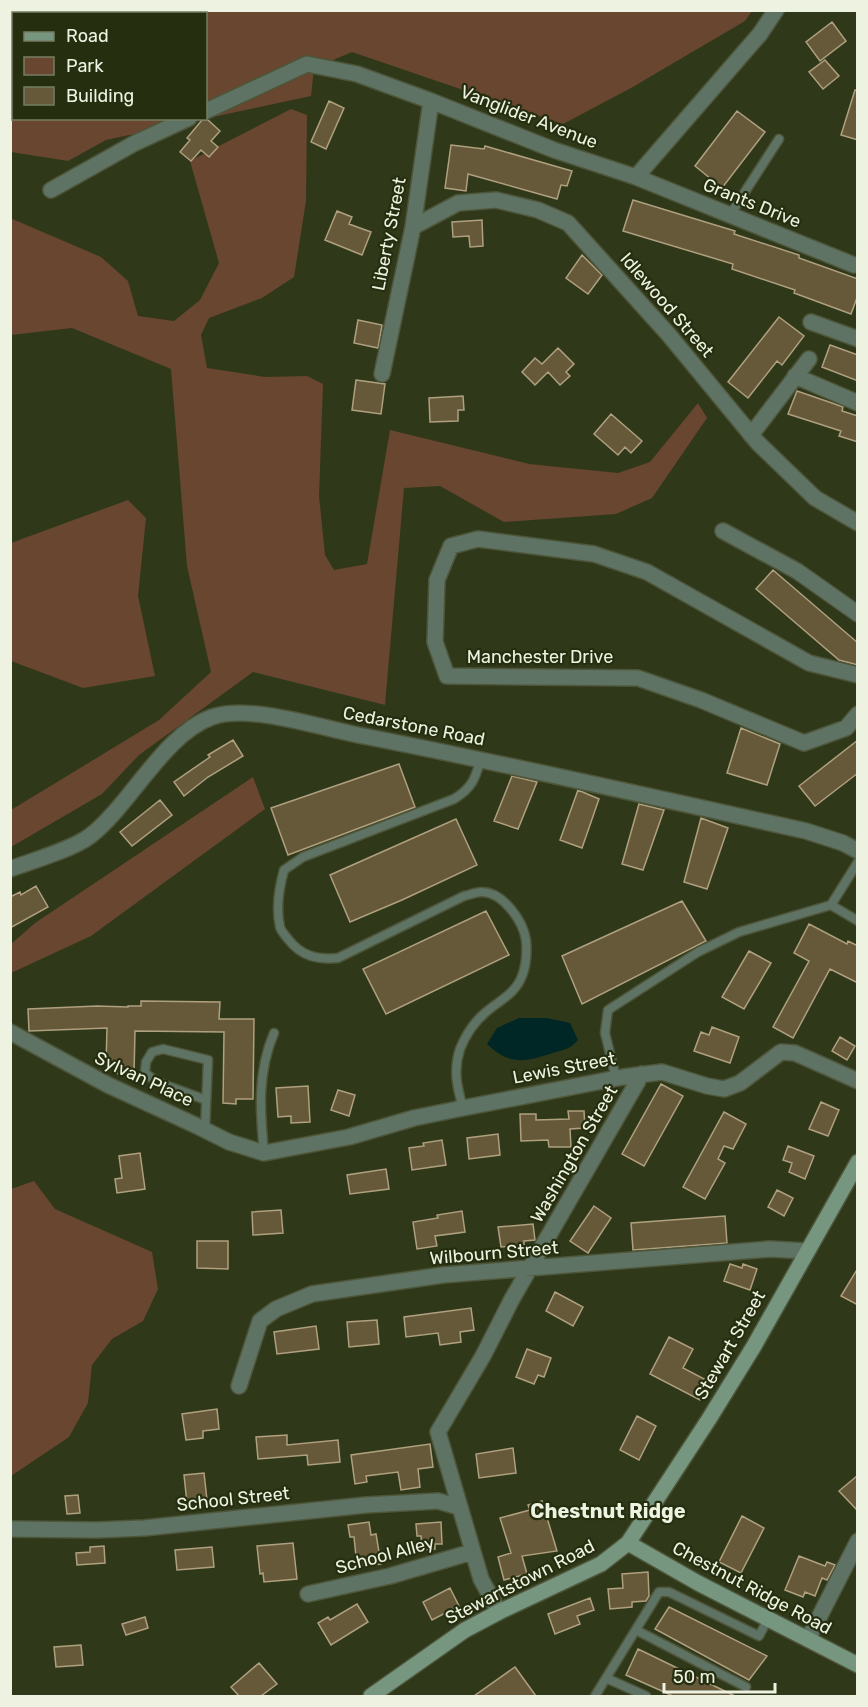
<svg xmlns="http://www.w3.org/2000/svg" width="868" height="1707" viewBox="0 0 868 1707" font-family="Rubik,sans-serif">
<rect width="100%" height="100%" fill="#30381a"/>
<path fill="#68462f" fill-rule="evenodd" d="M10,11H752L745,21L631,88L563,124L352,52L314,68L311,96L106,140L68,161L11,152ZM14,14H206V118H14Z
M291,109L307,115L306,201L294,277L262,298L209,318L201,335L207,368L265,377L307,376L323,384L319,496L325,555L334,570L367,564L390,430L529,464L618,473L650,462L698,403L707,418L652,498L616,514L504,522L440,486L404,488L385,705L253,672L139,755L102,794L11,847V810L159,720L211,672L187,566L171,369L72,328L11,335L10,218L101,257L128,281L138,316L174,321L200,300L219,263L190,161Z
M128,500L146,518L138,596L155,676L83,688L11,661V543Z
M253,777L265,809L91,936L11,973V944L35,923Z
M34,1181L55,1209L152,1252L158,1289L143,1321L112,1339L92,1365L88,1403L69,1437L11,1476V1189Z"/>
<path fill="#002725" d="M519,1018H547L570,1023L578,1040C569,1050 565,1049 553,1053C525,1062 510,1066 487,1044L497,1028Z"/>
<path fill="#66593a" stroke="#afa07f" stroke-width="1.5" d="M832,22L846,41L820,61L806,42Z
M825,60L839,76L823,89L809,72Z
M855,90L858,91V140L841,135Z
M329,101L344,108L326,149L311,142Z
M737,111L765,132L722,188L695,166Z
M202,120H208L220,131L211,141L218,147L209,157L201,150L191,161L180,152L190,140L187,138Z
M451,145L484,149L485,146L572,171L567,186L561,185L557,199L468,174L466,191L445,188Z
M633,200L735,231L734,234L799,255V258L858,279V295L851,314L794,293L795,290L732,269L733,264L623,231Z
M337,211L352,217L349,224L371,232L362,255L325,240Z
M482,220L483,246L470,247L469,236L453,237L452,222Z
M582,255L602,275L588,294L566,278Z
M779,317L804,336L782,365L777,361L748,398L728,382Z
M358,320L382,325L378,348L354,343Z
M830,345L858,355V381L822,367Z
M558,348L574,364L566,372L570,376L560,385L548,372L535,385L522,372L535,358L542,364Z
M356,380L385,384L381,414L352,410Z
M797,391L832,403L843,407L842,411L858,416V442L839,436L841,431L788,414Z
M463,396L464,410H458V421L430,422L429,398Z
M611,414L642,441L631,453L625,447L618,455L594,434Z
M773,570L858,643V665L839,660L756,589Z
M741,728L780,744L767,785L727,773Z
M233,740L243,756L208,777L184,796L174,782L210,757L208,755Z
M858,740V773L815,806L799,786Z
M399,764L415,807L288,855L271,808Z
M512,776L537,782L518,829L494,821Z
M578,790L599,799L582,848L560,840Z
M160,800L172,815L132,846L120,832Z
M639,804L664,810L643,870L622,864Z
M701,818L728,828L707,889L684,882Z
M456,819L477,865L402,900L350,922L330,875Z
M36,886L48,907L10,928V897L20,892L21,895Z
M682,901L706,941L582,1004L562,956Z
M486,911L509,955L386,1014L363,969Z
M809,924L847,944L848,941L858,946V983L830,969L793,1038L773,1027L809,961L794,953Z
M749,951L771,963L744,1009L722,997Z
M141,1001L220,1002L219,1019H254L253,1099H236V1104L223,1103L224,1032L135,1031L134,1074H118V1065H106L107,1028L29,1031L28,1009L97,1006L128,1007V1006H141Z
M712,1027L739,1037L730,1063L694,1051L701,1032L709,1035Z
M840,1037L855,1046L847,1060L832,1051Z
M661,1084L683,1096L644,1166L622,1154Z
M308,1086L310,1122L291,1123V1116L278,1117L276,1088Z
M338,1090L355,1095L349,1116L331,1110Z
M821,1102L839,1110L828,1136L809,1129Z
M568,1111H584L585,1128L570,1129L571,1147H549L548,1140L521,1141L520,1114H536V1120L569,1119Z
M724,1112L746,1124L733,1149L724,1146L718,1159L725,1163L705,1199L683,1187Z
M498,1134L500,1155L469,1159L467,1138Z
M442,1140L446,1165L412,1170L409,1148L424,1146L423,1143Z
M788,1146L814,1156L805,1179L789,1172L792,1163L783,1160Z
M140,1153L145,1189L117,1193L115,1179L122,1178L119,1156Z
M386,1169L389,1189L350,1194L347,1175Z
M777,1190L793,1198L784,1216L768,1207Z
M594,1206L611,1218L588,1253L570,1241Z
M281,1210L283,1233L253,1235L252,1212Z
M462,1211L465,1232L435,1236L437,1246L417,1249L413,1222L438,1218L437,1215Z
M725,1216L727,1243L633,1250L631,1223Z
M533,1224L535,1240L524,1241V1245L501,1247L498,1227Z
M197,1241H228V1269L197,1268Z
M730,1264L742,1268L743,1264L757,1269L750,1290L724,1281Z
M858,1268V1305L841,1296Z
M555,1292L583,1307L573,1326L546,1311Z
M471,1308L474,1330L460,1332L461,1342L440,1345L438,1333L406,1337L404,1317Z
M377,1320L379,1344L349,1347L347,1322Z
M316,1326L319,1349L277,1354L274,1332Z
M669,1337L693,1349L683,1368L710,1382L700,1400L650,1374Z
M527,1349L551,1358L544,1377L538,1375L534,1384L516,1377Z
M217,1409L219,1429L203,1431V1438L186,1440L182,1414Z
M637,1416L656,1426L639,1460L620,1450Z
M287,1435V1445L338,1440L340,1462L308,1465L307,1455L258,1459L256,1437Z
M430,1444L433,1467L418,1469L420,1487L401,1490L398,1472L366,1476L367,1482L355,1484L351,1455Z
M513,1448L516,1473L479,1478L476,1454Z
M204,1473L207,1500L187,1503L184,1475Z
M858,1475V1511L839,1491Z
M78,1495L80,1513L67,1514L65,1496Z
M542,1501L557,1551L522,1556L527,1574L504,1580L498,1557L511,1553L500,1518L530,1510L528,1505Z
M742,1516L764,1528L741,1573L719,1562Z
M369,1522L371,1535L376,1534L381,1564L357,1566L354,1537H350L348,1525Z
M441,1522L442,1544H435V1549L422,1550L421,1536H417L416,1524Z
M293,1543L297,1579L264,1582L263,1573L260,1574L257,1546Z
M104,1546L105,1563L77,1565L76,1553L90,1552V1547Z
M212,1547L214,1567L177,1570L175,1550Z
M799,1556L825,1566L827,1562L835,1565L827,1580L822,1578L815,1596L805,1592L803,1597L785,1590Z
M648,1572L649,1596L646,1601L632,1602V1607L610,1609L608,1589L623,1588L622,1574Z
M450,1588L459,1606L432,1620L423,1602Z
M590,1598L594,1610L577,1616L580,1624L555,1634L548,1614Z
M357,1604L368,1622L331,1645L318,1623L328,1617L330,1620Z
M669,1607L767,1656L749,1680L655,1629Z
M145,1617L148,1628L126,1635L122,1624Z
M81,1645L83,1665L56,1667L54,1647Z
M638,1649L735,1696H673L626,1675Z
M259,1663L277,1684L261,1696H239L231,1687Z
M515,1667L536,1696H474Z"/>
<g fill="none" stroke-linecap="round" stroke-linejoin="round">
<g stroke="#4e563a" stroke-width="11">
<path id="lane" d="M730,215L779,139
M858,862L831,905L858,921
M616,1078L605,1033L608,1010L698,952L739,932L831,905
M463,1108C457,1087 453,1070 460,1049C466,1034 474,1022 486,1012C499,1001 516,993 522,976C526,966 527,951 526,940C523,921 503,892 482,892C476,892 469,895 464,896L338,958C317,960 301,956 288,939C285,935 281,931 280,927C276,909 279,888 284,870L303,857L454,799C472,788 475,779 481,759
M205,1130L208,1060L163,1049L152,1052L146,1062L145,1073L157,1082L206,1100
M264,1153C260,1111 257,1073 274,1033
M636,1630L746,1687
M606,1678L646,1696
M595,1696L659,1592H669L759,1636L768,1619"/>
</g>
<g stroke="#4e563a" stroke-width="18">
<path id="street" d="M206,111L307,64L357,74L431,101L554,150L636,177L760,34L776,10
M636,177L854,265
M51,190L135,143L189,118
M413,227L458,203L496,200L538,210L568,223L669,335L758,443L815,498L858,523
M811,322L858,339
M382,374L413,227L431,101
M795,376L858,403
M751,435L809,359
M723,531L797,571L858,614
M858,675L809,663L647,572L594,554L478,539L451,546L437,580L435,642L447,676L638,678L701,700L804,743L846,728L858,714
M10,869C32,861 73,849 90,836C131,804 164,734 212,717C249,704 319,727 358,735C508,764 657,798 806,831L843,843L858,851
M10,1032L108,1085L195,1125L229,1142L264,1153L349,1137L414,1118L463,1108L623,1077L662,1072L707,1086L724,1089L740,1083L781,1052L795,1053L858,1081
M239,1386L260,1321L276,1309L312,1294L443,1275L770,1249L807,1251
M10,1529L97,1530L144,1528L366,1505L438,1501L459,1507
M308,1594L390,1576L472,1552
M499,1612L481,1579L438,1432L483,1356L512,1299L642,1074
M808,1639L858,1541"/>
</g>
<g stroke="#4e563a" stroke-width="18">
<path id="secondary" d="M628,1543L698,1583L858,1665
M371,1696L465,1630L499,1612L601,1564L628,1543L709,1419L754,1346L858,1162"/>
</g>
<use href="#lane" stroke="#5f7365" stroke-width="8"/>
<use href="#street" stroke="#5f7365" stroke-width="15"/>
<use href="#secondary" stroke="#769680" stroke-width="15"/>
</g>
<g text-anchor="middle" stroke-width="4.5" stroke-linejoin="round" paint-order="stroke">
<g font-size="18" fill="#edf3e0" stroke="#262e10">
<text transform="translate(529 117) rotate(21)" y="6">Vanglider Avenue</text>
<text transform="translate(752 203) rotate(22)" y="6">Grants Drive</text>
<text transform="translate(389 234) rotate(-79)" y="6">Liberty Street</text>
<text transform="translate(667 305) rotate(49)" y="6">Idlewood Street</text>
<text x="540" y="663">Manchester Drive</text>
<text transform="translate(414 726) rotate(11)" y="6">Cedarstone Road</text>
<text transform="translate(564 1068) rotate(-11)" y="6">Lewis Street</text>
<text transform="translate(144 1079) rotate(25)" y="6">Sylvan Place</text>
<text transform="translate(574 1154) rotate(-60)" y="6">Washington Street</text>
<text transform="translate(494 1253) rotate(-5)" y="6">Wilbourn Street</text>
<text transform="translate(730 1345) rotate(-60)" y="6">Stewart Street</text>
<text transform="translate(233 1499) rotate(-6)" y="6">School Street</text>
<text transform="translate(385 1555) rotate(-15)" y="6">School Alley</text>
<text transform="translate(520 1582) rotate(-27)" y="6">Stewartstown Road</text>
<text transform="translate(752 1588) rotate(28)" y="6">Chestnut Ridge Road</text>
</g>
<g font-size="20" font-weight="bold" fill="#edf3e0" stroke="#262e10">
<text x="608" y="1518">Chestnut Ridge</text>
</g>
</g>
<rect width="868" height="1707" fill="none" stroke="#edf3e0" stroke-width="24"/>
<rect x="12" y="12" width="195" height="108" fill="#262e10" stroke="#767d63" stroke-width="1.5"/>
<rect x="24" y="32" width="30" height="9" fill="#769680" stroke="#767d63" stroke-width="1.5"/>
<text x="66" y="42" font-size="18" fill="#edf3e0">Road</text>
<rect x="24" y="57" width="30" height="18" fill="#68462f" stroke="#767d63" stroke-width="1.5"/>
<text x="66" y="72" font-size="18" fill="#edf3e0">Park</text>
<rect x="24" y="87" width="30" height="18" fill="#66593a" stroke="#767d63" stroke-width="1.5"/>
<text x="66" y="102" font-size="18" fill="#edf3e0">Building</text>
<path d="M664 1683v9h111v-9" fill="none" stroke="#edf3e0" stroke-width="3"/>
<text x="673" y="1683" font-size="18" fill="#edf3e0" stroke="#262e10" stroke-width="4.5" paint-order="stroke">50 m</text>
</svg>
